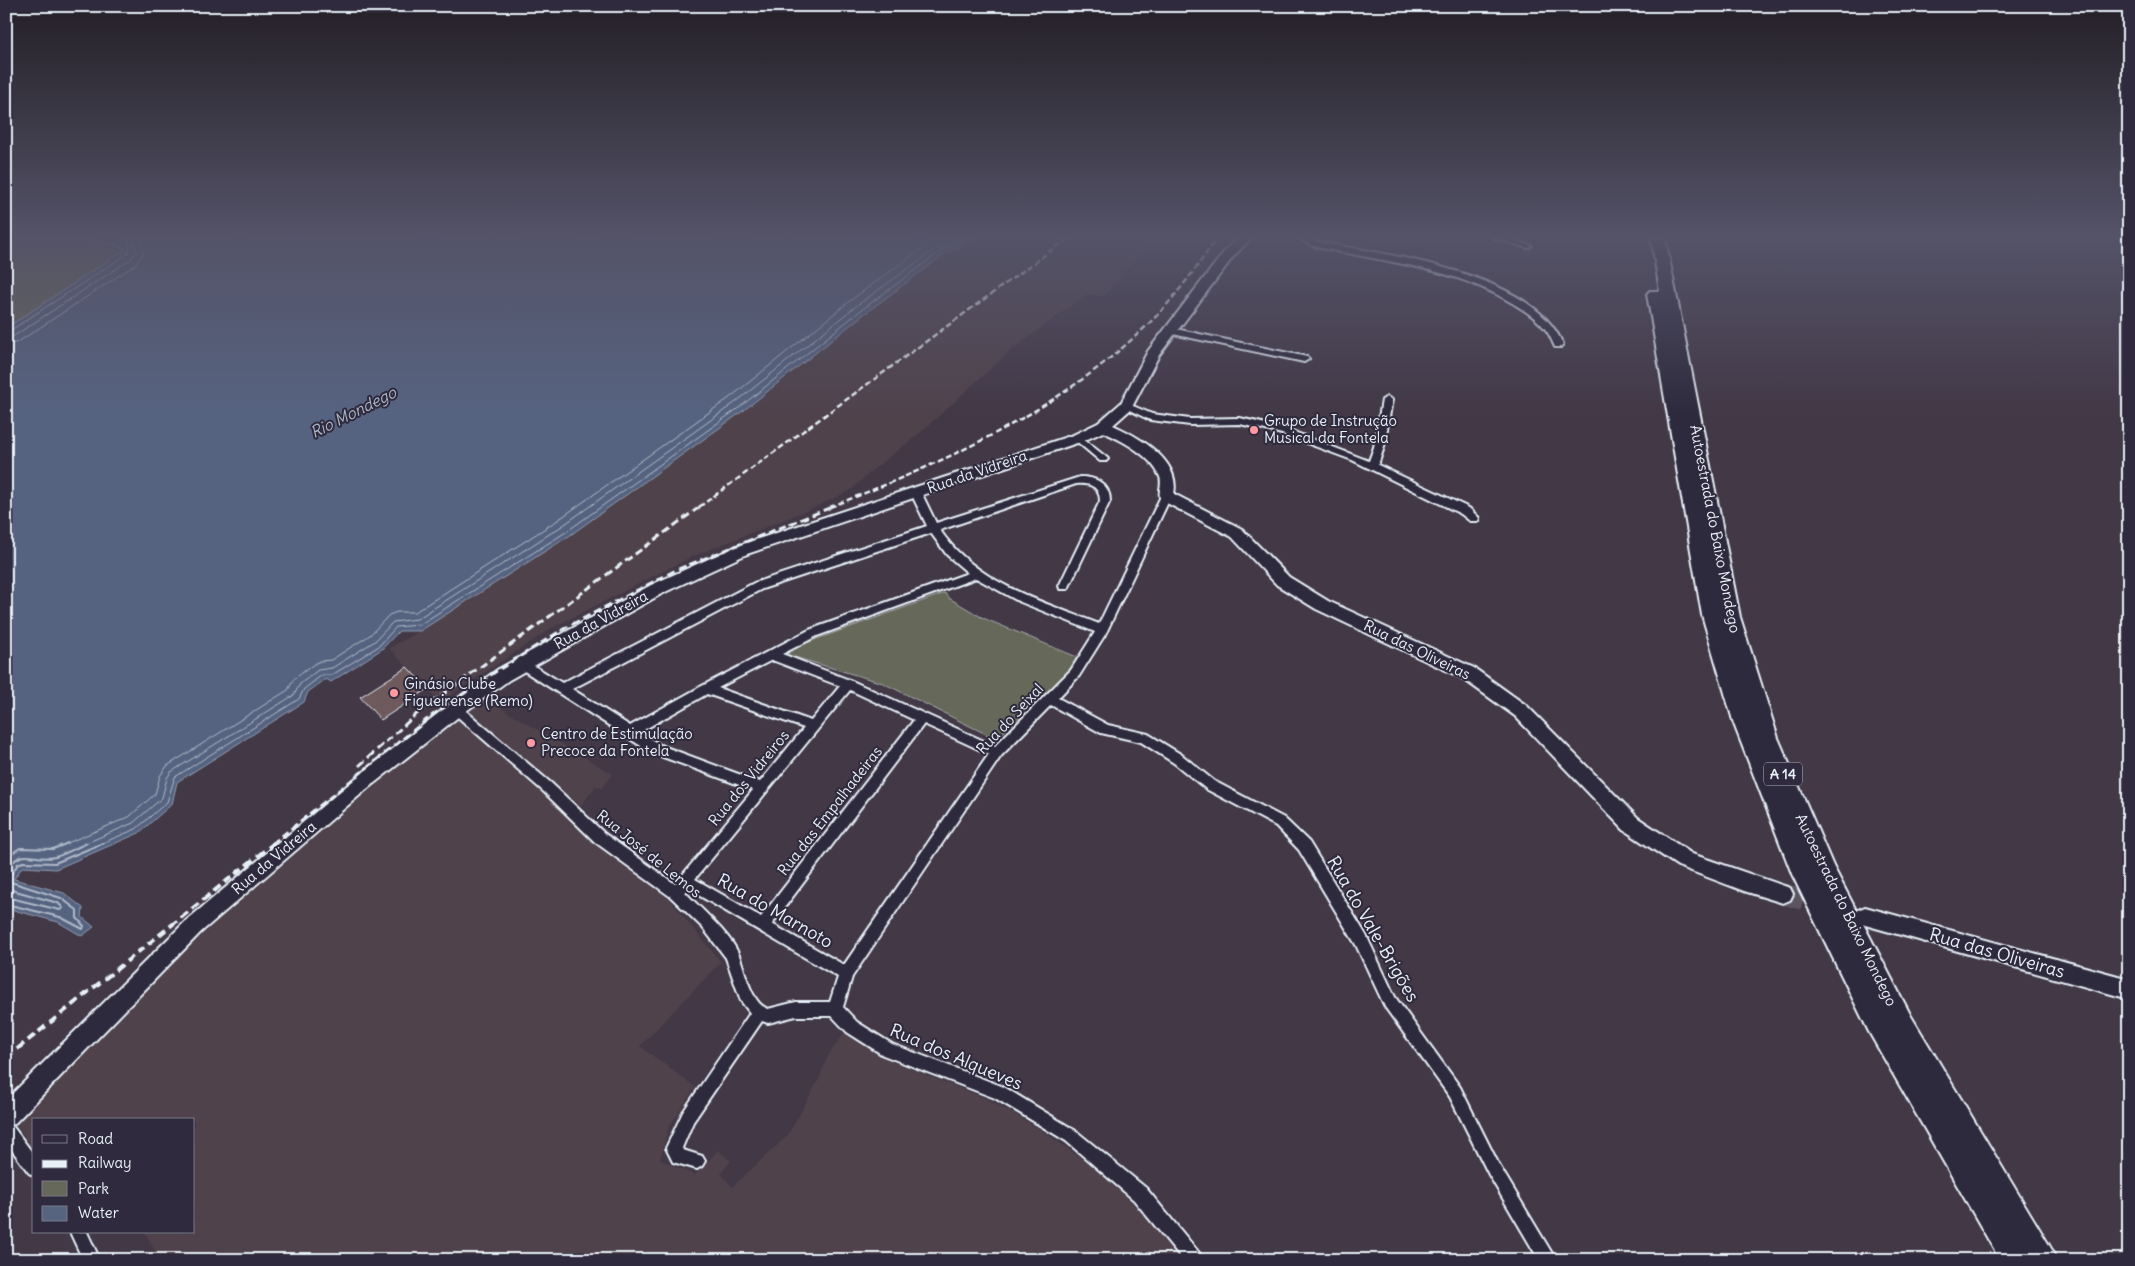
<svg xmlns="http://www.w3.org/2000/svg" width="2135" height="1266" viewBox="0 0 2135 1266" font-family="Delius,sans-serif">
<rect width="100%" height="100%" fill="#423846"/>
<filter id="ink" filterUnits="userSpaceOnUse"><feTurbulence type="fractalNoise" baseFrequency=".02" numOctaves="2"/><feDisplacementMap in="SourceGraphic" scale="10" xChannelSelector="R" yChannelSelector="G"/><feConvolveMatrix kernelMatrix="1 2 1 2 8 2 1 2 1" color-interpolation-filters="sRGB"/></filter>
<g filter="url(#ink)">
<path fill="#4f424c" d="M975,238H1154L1104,296L1087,294L1009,352L919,434L874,469L851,490L818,506L689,558L552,628L440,702L389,648L420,631L569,536L743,411L863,315L948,252Z
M482,697L613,774L602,788L596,786L577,811L469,712L470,706Z
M454,716L669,899L721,962L640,1046L695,1087L668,1129L660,1160L695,1175L718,1150L731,1161L721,1173L732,1187L787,1136L818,1081L829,1054L844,1033L891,1061L987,1099L1037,1127L1101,1172L1134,1204L1183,1260H159L145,1232H194V1120H34V1152L14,1119L197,938L212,915Z"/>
<path fill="#66685a" stroke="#a7aca9" d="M6,238C42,238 94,234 126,249L6,328Z
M945,593L949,598L983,618L1077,657L1065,678L998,737L994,738L883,683L791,656L787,653L792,648Z"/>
<path fill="#576480" stroke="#919cb0" d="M126,238H975L948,252L863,315L743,411L569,536L420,631H399L382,649L331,682L326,679L308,692L304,702L177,782L172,804L139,833L56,869L22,867L14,879L64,893L83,908L82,917L94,927L82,936L58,922L6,908V328L126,249L116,244Z"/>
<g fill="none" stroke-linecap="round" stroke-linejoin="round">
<path stroke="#aeb9c8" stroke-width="1" d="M6,331L11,330L127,254L130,249L128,238
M6,338L14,336L131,259L136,251L134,238
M6,345L18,342L135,265L143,254L142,238
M65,844L129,817L155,794L160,776L167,766L288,690L294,679L314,664L320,661L331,660L370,635L389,615L397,612H415L558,520L732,396L851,300L936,238
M84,844L133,823L162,798L167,778L171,772L294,695L300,684L318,670L332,668L375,641L393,622L417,619L562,526L736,402L856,306L951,238
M100,844L136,829L167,802L175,777L299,699L304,689L322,675H332L379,646L396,627L419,625L566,532L740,407L860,311L945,248L964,238"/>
<path stroke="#aeb9c8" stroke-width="2" d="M6,857L20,848L53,849L68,843
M6,870C24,845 32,862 55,857C66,854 77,847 87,843
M6,886L12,890L58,903L63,908L60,910L6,897
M6,904L60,917L83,929L84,926L77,918V910L61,898L11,882L10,876L18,864L23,862L55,863L103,843"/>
<path fill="#576480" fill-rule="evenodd" d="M117,238H128L129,239L125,241Z"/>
</g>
<path fill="#6e5a5b" stroke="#e8f1f8" d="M407,667L428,689L381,720L360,697Z"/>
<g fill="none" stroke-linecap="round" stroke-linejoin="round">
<path stroke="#5b5461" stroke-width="21" stroke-dasharray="21 11" stroke-linecap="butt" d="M1783,894L1824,905"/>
<g stroke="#e8f1f8" stroke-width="4">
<path id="street" d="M1298,238H1309L1318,242C1384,254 1536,273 1563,345L1561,347H1555C1552,341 1550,335 1546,330C1538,319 1526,311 1514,304C1452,266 1382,262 1313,246Z
M1494,238H1507L1532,246L1528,248Z
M1171,328L1307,357L1309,359L1304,362L1168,333L1167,331Z
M1387,397L1392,400L1384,447L1378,465L1469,508L1479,518L1478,521H1470L1461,514L1352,460L1282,434L1240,424L1190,425L1150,420L1121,406L1126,403L1152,414L1190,419L1240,418L1284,428L1369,461L1374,447L1382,400Z
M1078,435L1106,457L1108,459L1106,461H1100L1075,440L1073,438L1075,436Z
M1080,477C1096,477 1110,484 1110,501L1068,589H1060L1059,586L1100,501C1100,486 1089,483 1076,484L940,530C975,583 1043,602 1099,624L1161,496L1162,493H1170L1171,496L1106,633L1079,676L1058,698L1108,725L1148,734L1182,755L1214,781L1284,818L1309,842L1366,935L1395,997L1460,1087L1499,1165L1556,1260H1539L1489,1175L1450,1097L1385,1007L1356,945L1299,850L1276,826L1206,789L1174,763L1141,742L1101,733L1051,705L1001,756L852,977L843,1007L857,1022L892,1044L1004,1087L1076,1131L1146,1188L1200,1254L1202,1260H1183L1134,1200L1066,1141L995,1098L883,1055L847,1032L832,1016H796L768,1023L762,1021L693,1122L682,1148L683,1150L702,1156L705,1161L702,1166L697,1169L673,1162L666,1148L683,1112L750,1013L741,1001L726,958L703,928L671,897L595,842L543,791L452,712L450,709L452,706L456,704L460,706L551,783L605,834L675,884L753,790L652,753L518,667L516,664L518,661H526L562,683L754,583L927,526L911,493L912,490H920L936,523ZM931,533L947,555L968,573L809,630L702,686L630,726L572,689L762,589ZM976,578L1018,601L1095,632L1071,670L995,746L852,681L782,654L817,636ZM772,660L840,686L811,721L718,688ZM850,690L914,720L761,917L695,879ZM707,694L804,728L760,782L660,745L640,732ZM924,724L989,754L844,965L772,924ZM688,889L838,977L830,1002H796L768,1009C750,1003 745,968 738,953C731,935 699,907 685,892Z
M6,1122L11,1124L34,1155V1176L29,1173L6,1142Z
M70,1232H87L100,1260H83Z"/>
</g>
<g stroke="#e8f1f8" stroke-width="4">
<path id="secondary" d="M1238,238H1251L1233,257L1159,355L1131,409L1113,425C1139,437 1181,460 1174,494L1242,529L1289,577L1328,601L1474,668L1527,706L1638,818L1692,854L1790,888L1793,894L1790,900L1783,903L1744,891L1678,866L1624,830L1515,716L1462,678L1316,609L1277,585L1232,537L1161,500C1157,493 1163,485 1160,477C1151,455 1123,441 1103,432L1083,441L747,554L663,593L509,680L462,714L368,788L201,932L14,1124L6,1127V1100L187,920L356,778L450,704L497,670L651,585L737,546L1073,435L1098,423L1121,403L1148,351L1225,251Z
M1865,907L2129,979V999L1865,925L1858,922L1855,916L1858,910Z"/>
</g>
<g stroke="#e8f1f8" stroke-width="4">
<path id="highway" d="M1651,238H1665L1740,617L1778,738L1833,866L1911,1016L2052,1250L2056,1260H2000L1869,1032L1792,874L1734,724L1702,615L1647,294L1650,291H1660Z"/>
</g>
<use href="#street" fill="#2f2a3d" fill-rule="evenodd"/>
<use href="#secondary" fill="#2f2a3d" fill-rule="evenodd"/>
<use href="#highway" fill="#2f2a3d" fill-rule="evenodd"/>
<path stroke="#e8f1f8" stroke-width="2.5" stroke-dasharray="6 3" stroke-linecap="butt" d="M699,507L1068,238
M830,507C942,463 1051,415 1140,332C1170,305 1194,271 1217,238"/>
<path stroke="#e8f1f8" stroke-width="3" stroke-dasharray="8 4" stroke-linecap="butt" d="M359,766L420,711L701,506
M272,844L430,717L498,670L567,627L676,570L834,506"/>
<path stroke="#e8f1f8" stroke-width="4" stroke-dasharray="9 5" stroke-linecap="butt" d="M6,1058L274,843"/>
</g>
</g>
<linearGradient id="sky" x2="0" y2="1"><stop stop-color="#241f26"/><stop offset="0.57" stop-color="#545368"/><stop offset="1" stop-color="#545368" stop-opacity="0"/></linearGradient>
<rect width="2135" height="415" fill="url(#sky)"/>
<g fill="#ff9aa2" stroke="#2f2a3d" stroke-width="2">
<circle cx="1254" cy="430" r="5"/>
<circle cx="394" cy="693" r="5"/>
<circle cx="531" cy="743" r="5"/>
</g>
<g text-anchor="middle" stroke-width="4" stroke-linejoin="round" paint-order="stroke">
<rect fill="#2f2a3d" stroke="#b0b5c0" stroke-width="1" x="1764" y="762.5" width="38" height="23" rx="4"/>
<g font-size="14" font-weight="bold" fill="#e8f1f8">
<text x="1783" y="779">A 14</text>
</g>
<g font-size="15" fill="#e8f1f8" stroke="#2f2a3d" text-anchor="start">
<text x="1264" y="426">Grupo de Instrução<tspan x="1264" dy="17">Musical da Fontela</tspan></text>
<text x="404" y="689">Ginásio Clube<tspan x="404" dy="17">Figueirense (Remo)</tspan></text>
<text x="541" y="739">Centro de Estimulação<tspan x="541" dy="17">Precoce da Fontela</tspan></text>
</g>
<g font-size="15" fill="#e8f1f8" stroke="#2f2a3d">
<text transform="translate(977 472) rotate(-19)" y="5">Rua da Vidreira</text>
<text transform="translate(1715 529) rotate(79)" y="5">Autoestrada do Baixo Mondego</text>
<text transform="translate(601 620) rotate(-29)" y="5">Rua da Vidreira</text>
<text transform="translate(1417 650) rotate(26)" y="5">Rua das Oliveiras</text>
<text transform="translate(1010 719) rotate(-47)" y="5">Rua do Seixal</text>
<text transform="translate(749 778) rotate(-51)" y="5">Rua dos Vidreiros</text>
<text transform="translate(830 811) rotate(-52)" y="5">Rua das Empalhadeiras</text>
<text transform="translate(649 854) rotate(39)" y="5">Rua José de Lemos</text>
<text transform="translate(274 858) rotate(-40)" y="5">Rua da Vidreira</text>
<text transform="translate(1846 910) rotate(64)" y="5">Autoestrada do Baixo Mondego</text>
</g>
<g font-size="16" font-style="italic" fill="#aeb9c8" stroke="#2f2a3d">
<text transform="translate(353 412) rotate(-27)" y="6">Rio Mondego</text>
</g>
<g font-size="18" fill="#e8f1f8" stroke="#2f2a3d">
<text transform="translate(775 911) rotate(30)" y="6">Rua do Marnoto</text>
<text transform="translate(1373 929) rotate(60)" y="6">Rua do Vale-Brigões</text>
<text transform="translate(1997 953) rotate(16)" y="6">Rua das Oliveiras</text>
<text transform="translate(956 1057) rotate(23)" y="6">Rua dos Alqueves</text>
</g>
</g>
<rect width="2135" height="1266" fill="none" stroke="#2f2a3d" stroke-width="25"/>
<rect x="12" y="12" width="2110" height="1241" fill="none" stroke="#e8f1f8" stroke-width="2" filter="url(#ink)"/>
<rect x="32" y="1118" width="162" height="115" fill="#2f2a3d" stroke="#797a88"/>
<rect x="42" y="1135" width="25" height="8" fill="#2f2a3d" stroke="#797a88"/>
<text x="78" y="1144" font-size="15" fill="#e8f1f8">Road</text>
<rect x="42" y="1160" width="25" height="8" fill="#e8f1f8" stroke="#797a88"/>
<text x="78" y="1168" font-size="15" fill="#e8f1f8">Railway</text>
<rect x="42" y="1181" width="25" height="15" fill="#66685a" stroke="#797a88"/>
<text x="78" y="1194" font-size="15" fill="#e8f1f8">Park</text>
<rect x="42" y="1206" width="25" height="15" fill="#576480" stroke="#797a88"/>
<text x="78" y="1218" font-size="15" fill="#e8f1f8">Water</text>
</svg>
